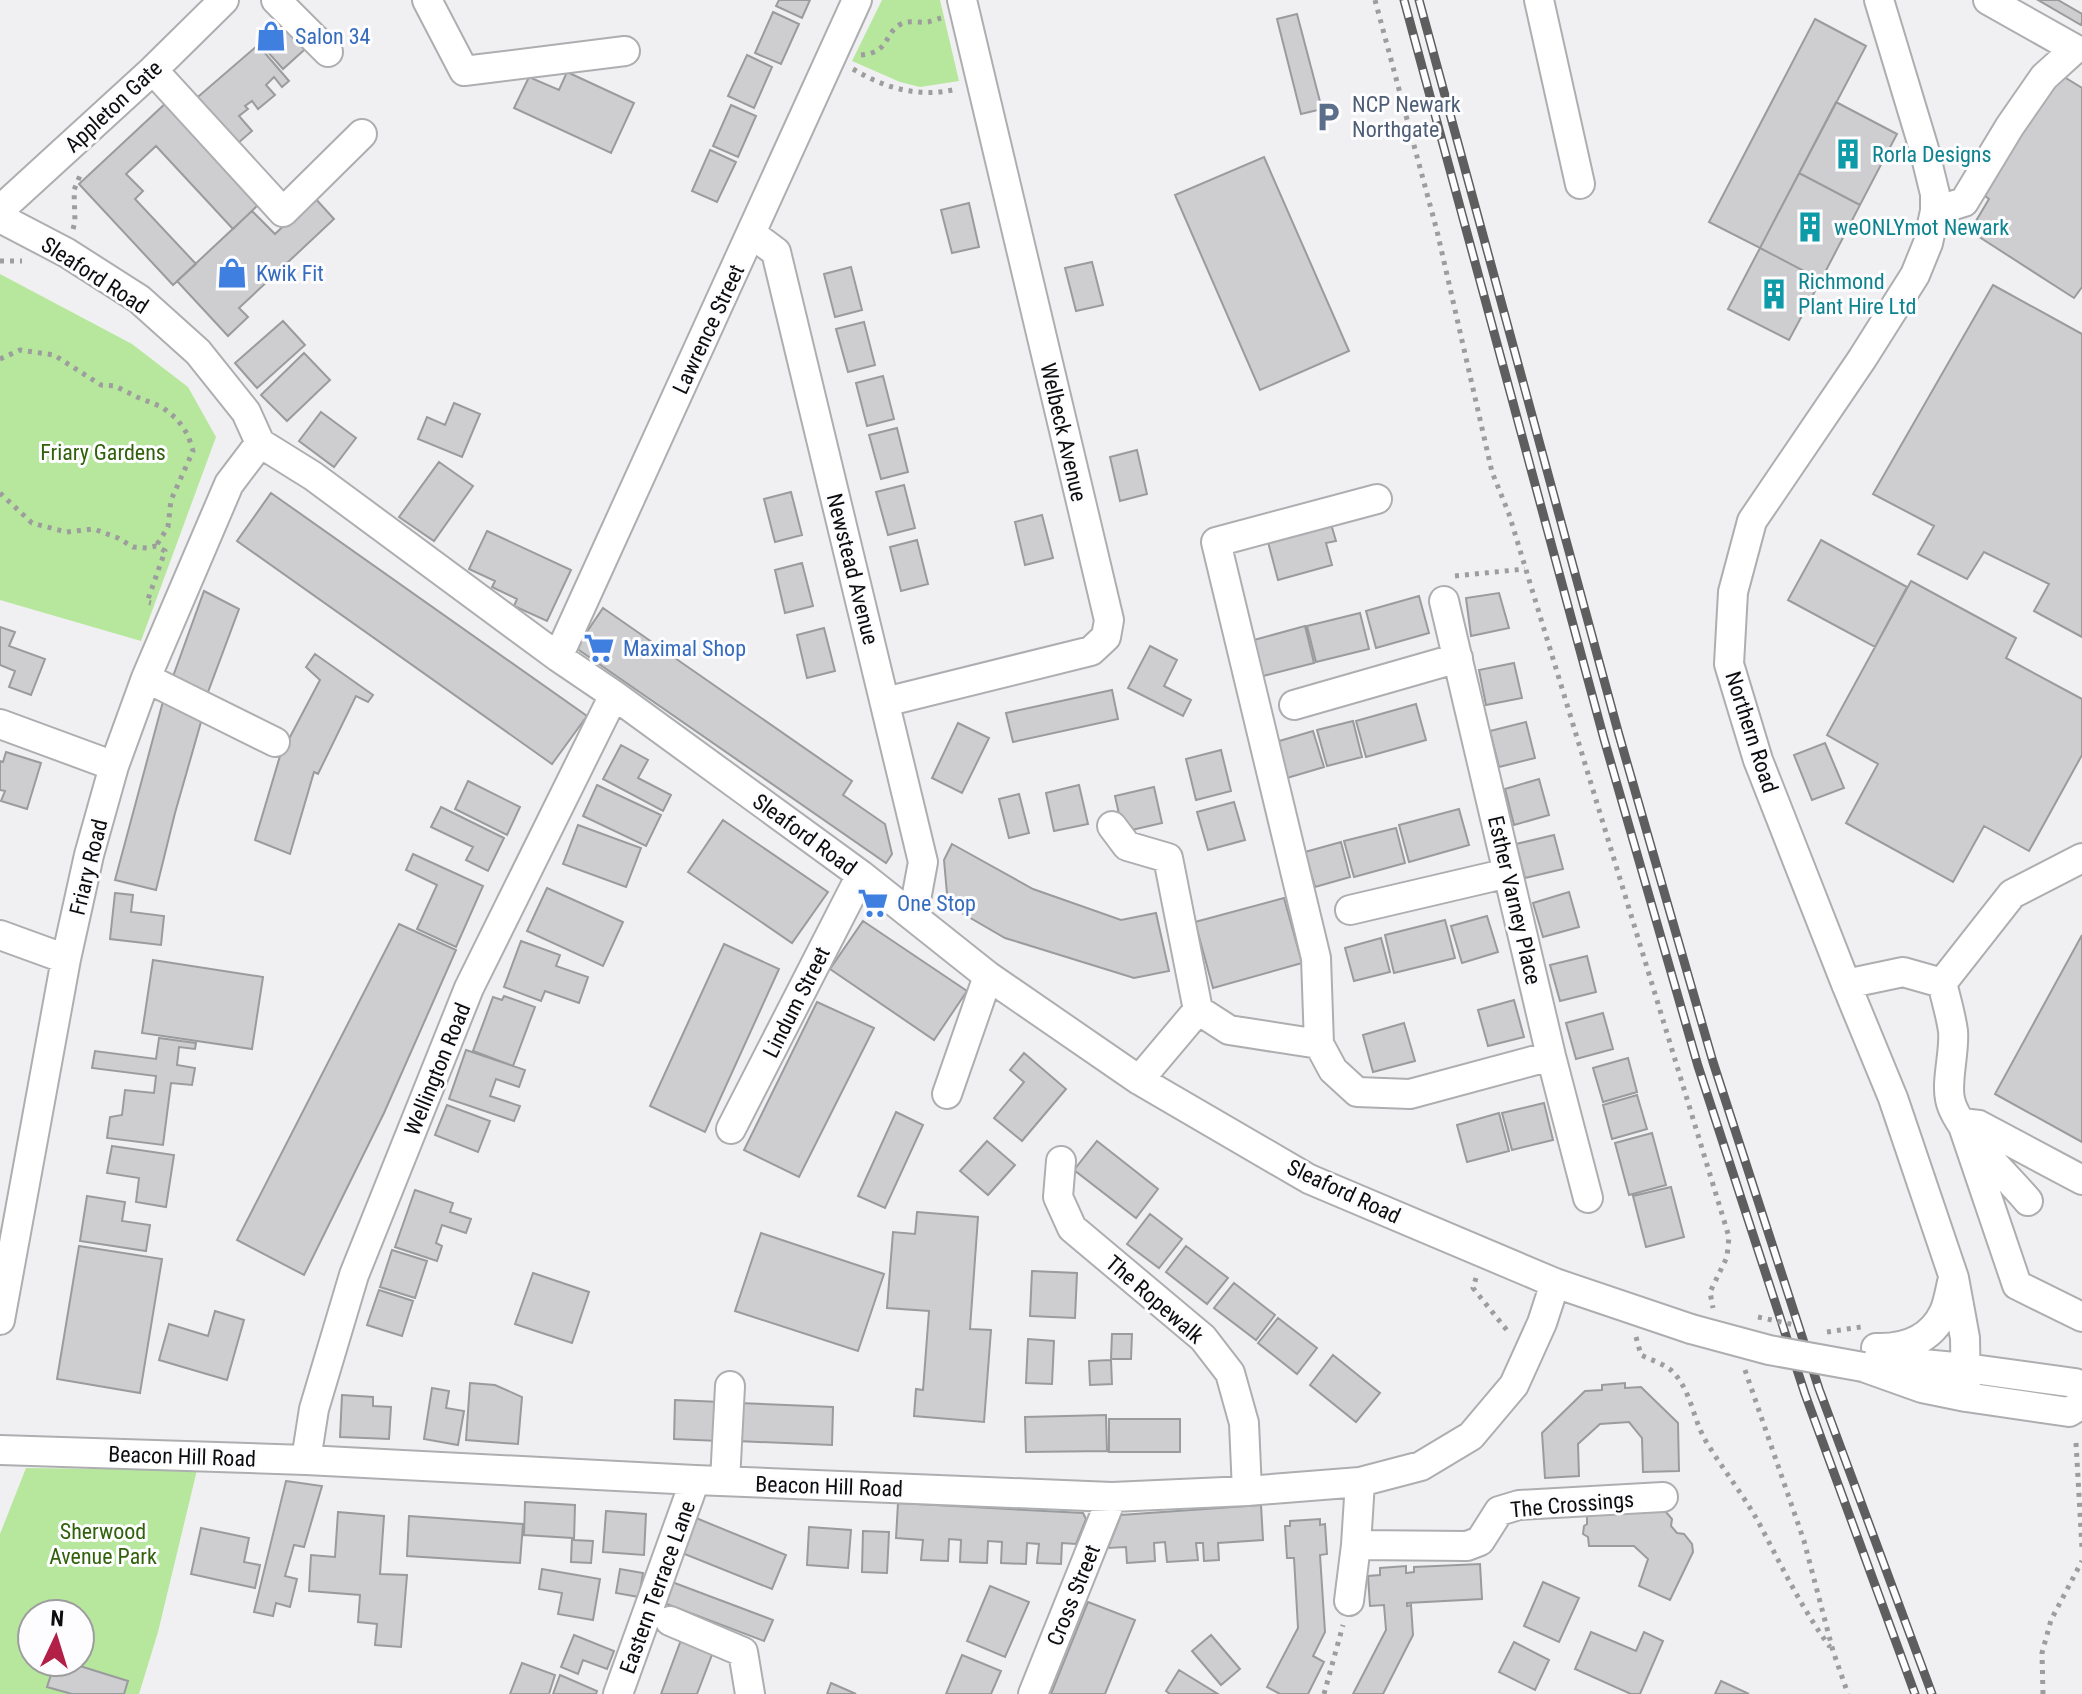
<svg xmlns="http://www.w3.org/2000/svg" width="2082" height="1694" viewBox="0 0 2082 1694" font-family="'Roboto Condensed',sans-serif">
<rect width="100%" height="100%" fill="#f0f0f2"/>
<path fill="#b6e79d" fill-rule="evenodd" d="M882,0H940L959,81L920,87L900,82L852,61Z
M0,274L132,344L188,387L216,437L141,641L0,600Z
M26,1468L197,1470L158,1632L139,1694H0V1534ZM32,1614H80V1662H32Z"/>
<path fill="#ceced0" stroke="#9a9b9c" stroke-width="2" d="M779,0H810L802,18L776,6Z
M2038,0H2058L2082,14V22L2081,25Z
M773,12L799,24L781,64L755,53Z
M1297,14L1322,109L1301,114L1277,19Z
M287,15L313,42L283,69L258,41Z
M1815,19L1866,46L1760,248L1709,222Z
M258,45L289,81L282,87L274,77L266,85L275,95L258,109L252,101L245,106L248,109L239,116L252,131L237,144L192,102Z
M747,55L772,67L754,108L728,96Z
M567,72L634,103L611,153L514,108L529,77L559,90Z
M2061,75L2082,88V287L2074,298L1970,231L1989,199L1985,196L2032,115Z
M167,102L260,203L233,229L156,146L126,174L143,191L135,199L196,264L173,285L79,184Z
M1836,102L1897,134L1860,205L1799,173Z
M731,105L756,116L738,157L713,146Z
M710,150L736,162L717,202L692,191Z
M1264,157L1349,351L1260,390L1175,195Z
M1799,173L1860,205L1821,280L1760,248Z
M314,197L334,219L239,308L248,317L228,336L177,281L252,211L275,234Z
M969,203L979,247L952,253L941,210Z
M1760,248L1821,280L1789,340L1728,309Z
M1092,262L1103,305L1076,311L1065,268Z
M851,267L862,310L835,317L824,274Z
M1993,285L2082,334V637L2034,611L2049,584L1984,552L1967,579L1918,554L1934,526L1873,494Z
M283,321L305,345L257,388L235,363Z
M864,322L875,365L848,372L836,329Z
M304,353L330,380L287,421L261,395Z
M883,376L894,419L867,426L856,383Z
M454,403L480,414L462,457L418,439L427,417L445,425Z
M321,412L356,438L334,467L299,441Z
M897,428L908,472L881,479L869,435Z
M1137,450L1147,494L1120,501L1110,457Z
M439,462L473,486L434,541L399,517Z
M904,485L915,528L888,535L876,492Z
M791,492L802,535L775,542L764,499Z
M271,493L587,716L552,764L237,541Z
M1042,515L1053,558L1025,565L1015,522Z
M1331,524L1336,541L1326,543L1332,565L1278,580L1268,542Z
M487,531L571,570L547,621L514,606L517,599L492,587L495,581L469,569Z
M917,540L928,584L901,591L890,547Z
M1821,540L1907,587L1875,647L1788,600Z
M802,563L813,606L785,613L775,570Z
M1911,581L2016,638L2006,658L2082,699V755L2029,851L1984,826L1953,882L1846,823L1878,764L1827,735Z
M204,591L239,609L205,700L171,682Z
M1499,593L1509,628L1471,636L1466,598Z
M1419,596L1429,633L1376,648L1366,611Z
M603,608L852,781L843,795L885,824L892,854L886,863L576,648Z
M1360,613L1369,649L1316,662L1307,626Z
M1305,626L1314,663L1263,676L1254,640Z
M0,627L15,632L9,646L45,659L31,695L9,687L15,671L0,665Z
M824,628L835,671L807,678L797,635Z
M1150,646L1177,660L1164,686L1191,700L1183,716L1128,688Z
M315,654L373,695L368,702L356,696L318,774L314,772L290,854L255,840L280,756L320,680L306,667Z
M1514,663L1522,698L1486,705L1479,670Z
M1112,690L1118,719L1013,742L1006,713Z
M165,694L203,715L175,813L156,890L115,880Z
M1416,704L1426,740L1366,757L1356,721Z
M1353,721L1362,757L1327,766L1317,730Z
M1526,722L1535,758L1499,767L1490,731Z
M958,723L989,738L962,793L932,778Z
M1313,731L1324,767L1287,778L1276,742Z
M1825,743L1844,788L1812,800L1794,755Z
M621,745L648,760L638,778L671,795L663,811L603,779Z
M1221,750L1231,791L1196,800L1186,759Z
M6,752L41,763L27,809L1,801L5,791L0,790V761L3,762Z
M1539,779L1549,815L1514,825L1505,789Z
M468,781L520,807L507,835L455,809Z
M597,785L661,815L646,846L583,816Z
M1079,785L1088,824L1054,831L1046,793Z
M1154,787L1162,823L1123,832L1115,796Z
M1019,794L1029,833L1009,838L999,799Z
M1234,802L1245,840L1208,850L1197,812Z
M441,807L504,838L488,871L466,860L473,847L431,827Z
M1459,809L1469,845L1409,862L1399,825Z
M723,820L828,892L792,943L688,872Z
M578,825L641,848L626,887L563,864Z
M1396,828L1405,863L1354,877L1344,841Z
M1554,835L1563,869L1525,878L1516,844Z
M1341,842L1350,877L1315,887L1305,852Z
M952,844L1033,889L1121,920L1156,913L1169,971L1134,978L1005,938L948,905L944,860Z
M413,854L483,886L456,947L417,929L437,885L406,870Z
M547,888L623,922L603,966L527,931Z
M1569,892L1579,927L1543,937L1533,903Z
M115,893L133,895L131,912L164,916L161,945L110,939Z
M1284,898L1302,963L1213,988L1195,922Z
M1487,916L1498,952L1462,963L1451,926Z
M1445,920L1455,958L1394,973L1385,935Z
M863,921L967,991L934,1040L830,969Z
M399,924L456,950L384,1113L304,1275L237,1240Z
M2082,935V1142L1995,1094Z
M1381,938L1390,972L1354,981L1345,948Z
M521,941L560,955L556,966L588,977L579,1003L545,991L541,1001L504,987Z
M724,944L779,969L705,1132L650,1106Z
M1587,956L1596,992L1560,1001L1550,965Z
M153,960L263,977L252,1049L142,1033Z
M504,996L535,1007L513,1066L473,1051L493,997L502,1000Z
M1514,1000L1524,1037L1488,1046L1478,1010Z
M817,1002L874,1028L799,1177L744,1150Z
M1603,1013L1613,1049L1576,1059L1566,1023Z
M1404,1023L1415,1061L1373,1072L1363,1035Z
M159,1038L196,1043L195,1049L179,1047L177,1065L195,1068L192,1085L171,1083L163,1145L107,1138L110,1117L122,1115L125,1090L154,1093L156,1076L92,1068L95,1051L156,1059Z
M466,1050L525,1070L519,1087L496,1079L490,1096L520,1106L514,1121L449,1099Z
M1024,1053L1066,1089L1022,1141L994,1118L1024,1082L1010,1070Z
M1628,1058L1637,1092L1603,1102L1593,1068Z
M1637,1095L1647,1129L1612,1139L1603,1105Z
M1544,1103L1553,1140L1512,1150L1502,1113Z
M447,1105L490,1121L478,1152L435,1135Z
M896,1112L923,1125L885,1208L858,1196Z
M1499,1113L1509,1151L1467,1162L1457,1125Z
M1652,1133L1666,1185L1629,1195L1615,1143Z
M987,1141L1015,1165L988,1195L960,1171Z
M1097,1141L1158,1189L1136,1218L1074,1170Z
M112,1146L174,1155L166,1207L136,1202L139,1178L107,1173Z
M1671,1187L1684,1237L1646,1247L1633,1196Z
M415,1190L453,1203L450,1212L471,1219L466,1233L442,1225L436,1243L442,1246L437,1261L395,1247Z
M87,1196L125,1202L122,1221L150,1225L146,1251L80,1241Z
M917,1212L978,1217L970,1329L991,1330L984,1422L914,1416L916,1389L923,1390L929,1311L887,1308L893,1232L915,1234Z
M1150,1214L1182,1239L1159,1268L1127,1244Z
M761,1233L884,1274L858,1351L735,1311Z
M79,1246L162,1259L140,1393L57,1379Z
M1186,1246L1228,1278L1207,1304L1166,1272Z
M392,1250L427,1261L415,1298L380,1287Z
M1032,1271L1077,1273L1075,1318L1030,1316Z
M533,1273L589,1292L572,1343L515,1324Z
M1234,1283L1275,1315L1256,1340L1214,1308Z
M379,1290L413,1301L402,1336L367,1325Z
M215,1311L244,1320L227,1380L159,1360L169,1324L208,1336Z
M1278,1318L1317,1348L1297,1374L1258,1343Z
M1112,1334H1132L1131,1359H1111Z
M1028,1339L1054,1341L1052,1384L1026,1383Z
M1333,1355L1380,1393L1356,1422L1310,1385Z
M1111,1360L1112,1384L1090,1385L1089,1361Z
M470,1383L495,1385L522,1397L518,1444L466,1440Z
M1625,1383V1388L1641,1387L1678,1423L1679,1471L1643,1472L1642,1438L1629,1422L1600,1424L1578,1444L1579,1476L1545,1478L1542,1433L1585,1391L1602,1390V1385Z
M432,1388L449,1391L446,1408L464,1411L458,1445L424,1439Z
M342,1395L373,1397V1406L391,1407L389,1439L340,1437Z
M675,1400L720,1402L719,1441L674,1439Z
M738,1403L833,1407L832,1445L737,1441Z
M1106,1415L1107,1451L1026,1452L1025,1417Z
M1109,1419H1180V1452H1109Z
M286,1481L322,1486L304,1547L294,1545L285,1576L297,1579L290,1607L276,1603L273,1616L254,1612Z
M525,1502L575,1505L574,1540L593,1541L591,1563L571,1562L572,1538L524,1535Z
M898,1503L1083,1513L1086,1519L1076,1544L1062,1543L1061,1564L1037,1563L1039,1544L1027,1543L1026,1564L1001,1563L1002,1542L988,1541L987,1563L960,1562L961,1540L949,1539L948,1561L921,1560L923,1540L896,1538Z
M1261,1505L1263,1540L1218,1543L1219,1560L1204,1561L1203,1543H1196L1198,1560L1167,1562L1165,1542L1154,1543L1155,1561L1127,1563L1126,1547L1108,1548L1121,1515Z
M1653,1509L1666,1512L1672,1519L1671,1526L1677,1533L1684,1534L1692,1544L1693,1552L1670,1600L1639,1586L1648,1559L1634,1546H1589L1588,1537L1583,1534L1584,1526L1587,1524V1513Z
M606,1511L646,1514L644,1555L603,1552Z
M338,1512L384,1516L380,1574L407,1575L401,1647L375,1645L377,1624L358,1622L360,1595L309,1591L311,1555L335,1557Z
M409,1516L523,1524L520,1563L407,1556Z
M696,1518L786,1555L772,1589L682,1553Z
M1320,1519V1525L1325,1524L1327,1554L1320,1555L1325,1632L1313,1656L1324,1662L1308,1694H1280L1267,1687L1298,1628L1294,1558H1287L1285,1526H1290V1521Z
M809,1527L851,1530L848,1568L807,1565Z
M201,1528L249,1538L244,1562L260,1565L255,1588L191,1574Z
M863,1531L889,1532L887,1573L862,1572Z
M1480,1564L1482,1599L1407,1603V1606L1411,1605L1413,1635L1383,1694H1353L1386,1630L1384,1605L1370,1606L1368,1576L1380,1575V1568L1406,1566V1573L1414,1572V1567Z
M542,1569L600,1579L593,1620L558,1614L562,1593L539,1589Z
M620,1569L643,1573L639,1597L616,1593Z
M672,1582L773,1620L764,1641L664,1603Z
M1543,1582L1579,1598L1559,1642L1524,1626Z
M990,1586L1029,1602L1005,1657L967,1641Z
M1088,1602L1135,1620L1105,1694H1051Z
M1591,1632L1636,1651L1644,1632L1663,1641L1640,1694H1631L1575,1669Z
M574,1635L614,1651L607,1669L583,1660L578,1674L561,1667Z
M1211,1635L1240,1669L1221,1685L1192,1651Z
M681,1640L713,1652L697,1694H661Z
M1514,1642L1549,1660L1535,1690L1499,1672Z
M962,1655L1001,1671L991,1694H946Z
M55,1662H67L128,1681L124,1694H72L47,1687Z
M522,1663L555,1675L549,1694H510Z
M1179,1670L1218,1694H1170L1166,1691Z
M560,1675L597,1691L596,1694H553Z
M1721,1681L1749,1694H1715Z
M831,1683L856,1694H827Z"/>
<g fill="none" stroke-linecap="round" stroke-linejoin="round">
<g stroke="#adaeb0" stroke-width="32">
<path id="minor" d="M276,0L328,52
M427,0L464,71L625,51
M1539,0L1580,184
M1879,0L1924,149L1935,194V211L1928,243L1915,275L1862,359L1752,521L1733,592L1729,664L1758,760L1846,984L1893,1098L1954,1278L1965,1338L1966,1397
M153,70L283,212L362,134
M0,210L153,70L224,0
M1935,211L1964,202L2010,126L2044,77L2075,49L1988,0
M0,218L67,253L139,299L198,352L246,412L260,443L313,476L558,657L614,695L861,875L988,976L1139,1080L1309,1179L1555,1283L1691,1329
M752,234L776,252L923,862L913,916
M1444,601L1551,1056L1588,1198
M558,657L857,0
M146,678L275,742
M885,702L1091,651L1106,637L1109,620L962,0
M1294,705L1458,658
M0,724L114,766
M1112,826L1127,846L1168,858L1198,1010
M1350,910L1508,873
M0,935L66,959
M1942,983L2012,894L2082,858
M1846,984L1903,972L1942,983C1946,999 1951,1016 1953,1031C1955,1051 1946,1081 1950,1099C1955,1128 2009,1178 2028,1201
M1319,1044L1333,1070L1357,1092L1410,1094L1551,1056
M1139,1080L1198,1010L1229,1030L1319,1044L1316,958L1216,542L1377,499
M947,1094L988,976
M731,1129L861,875
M1061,1161L1058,1197L1072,1228L1203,1338L1230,1373L1244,1423L1247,1491
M2082,1180L1979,1125L1962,1123L2017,1285L2082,1317
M0,1320L66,959L89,855L114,766L146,678L229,484L260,443
M1876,1348C1905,1349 1931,1340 1944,1312C1948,1303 1950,1291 1952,1282
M1872,1363L1879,1360L1966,1368L2075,1383L2082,1390
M1863,1367L1922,1388L1966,1397L2069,1412L2082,1404
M0,1450L306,1460L695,1480L1112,1497L1247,1491L1360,1482L1421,1466L1471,1436L1514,1385L1542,1323L1555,1283
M306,1460L314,1409L354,1275L469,988L614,695
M725,1481L730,1386
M1356,1545L1467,1546L1480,1541L1499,1511L1519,1505L1663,1497
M1349,1601L1356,1545L1360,1482
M670,1621L743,1652L750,1694
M618,1694L695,1480
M1033,1694L1112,1497"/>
</g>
<path stroke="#9d9d9e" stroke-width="5" stroke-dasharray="4 6" stroke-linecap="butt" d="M1375,0L1437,231L1492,472L1509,514L1729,1237L1727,1257L1710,1292L1713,1308
M861,55C891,52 883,34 901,24C909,20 920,23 928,22C932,21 937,19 941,18
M853,69C886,89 920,98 957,89
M73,229L75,222L74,190L81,173
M0,261H22
M0,359L20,350L54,355L101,385L115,386L137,397L162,407L177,419L188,435L193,451L171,500L168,527L156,546
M0,493L32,523L66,532L94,529L118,538L133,547L147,548L156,546L165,551L147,602L151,603
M1455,576L1525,569
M1476,1278L1473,1288L1510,1334
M1827,1332L1861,1327
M1636,1337L1641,1355C1651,1360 1665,1364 1673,1372C1692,1392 1693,1421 1707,1443C1724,1471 1745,1497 1760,1525C1782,1567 1802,1609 1830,1647
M1745,1370L1804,1541L1833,1651L1848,1694
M2076,1443L2082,1548
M1324,1694L1343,1625
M2043,1694L2042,1653L2051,1620L2082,1561"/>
<use href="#minor" stroke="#fff" stroke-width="28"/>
<g stroke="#5e5e5f" stroke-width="9">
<path id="rail" d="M1404,0L1604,739L1698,1066L1805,1394L1915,1694
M1419,0L1619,735L1713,1062L1819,1389L1932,1694"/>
</g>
<use href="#rail" stroke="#fdfdff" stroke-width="6" stroke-dasharray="18" stroke-linecap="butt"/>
<g stroke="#adaeb0" stroke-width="32" stroke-linecap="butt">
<path id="minor-bridge" d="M1691,1329L1769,1350L1863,1367"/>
</g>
<path stroke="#9d9d9e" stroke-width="5" stroke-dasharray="4 6" stroke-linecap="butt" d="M1758,1317L1795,1325"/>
<use href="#minor-bridge" stroke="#fff" stroke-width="28"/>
</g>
<defs>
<g id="shop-bare" transform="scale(2.4)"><path d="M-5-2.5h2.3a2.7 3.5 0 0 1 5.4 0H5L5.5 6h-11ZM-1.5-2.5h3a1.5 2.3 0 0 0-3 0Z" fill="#3f7fe0" stroke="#fdfdff" stroke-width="2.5" paint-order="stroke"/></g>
<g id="parking-bare" transform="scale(2.4)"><path d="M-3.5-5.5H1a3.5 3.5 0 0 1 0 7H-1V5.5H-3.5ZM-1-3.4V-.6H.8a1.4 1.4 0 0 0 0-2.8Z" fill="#5c6f8a" stroke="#fdfdff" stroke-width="2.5" paint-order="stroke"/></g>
<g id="building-bare" transform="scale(2.4)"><path d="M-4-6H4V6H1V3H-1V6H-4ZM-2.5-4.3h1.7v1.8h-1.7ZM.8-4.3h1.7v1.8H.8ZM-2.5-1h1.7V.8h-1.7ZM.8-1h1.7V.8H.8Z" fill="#0f9aa8" stroke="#fdfdff" stroke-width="2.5" paint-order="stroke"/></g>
<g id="supermarket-bare" transform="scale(2.4)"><path d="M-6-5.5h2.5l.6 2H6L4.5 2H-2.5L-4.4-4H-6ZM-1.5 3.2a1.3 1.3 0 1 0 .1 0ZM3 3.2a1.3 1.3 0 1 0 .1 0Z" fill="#3f7fe0" stroke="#fdfdff" stroke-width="2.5" paint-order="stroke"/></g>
</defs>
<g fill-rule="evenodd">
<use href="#shop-bare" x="271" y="36"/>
<use href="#parking-bare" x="1328" y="117"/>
<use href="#building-bare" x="1848" y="154"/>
<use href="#building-bare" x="1810" y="227"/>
<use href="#shop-bare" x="232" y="273"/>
<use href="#building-bare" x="1774" y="294"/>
<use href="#supermarket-bare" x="599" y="648"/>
<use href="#supermarket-bare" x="873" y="903"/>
</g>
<g text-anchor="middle" stroke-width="6" stroke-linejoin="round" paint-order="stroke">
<g font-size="22" fill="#366cbe" stroke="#fdfdff" text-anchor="start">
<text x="295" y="44">Salon 34</text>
<text x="256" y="281">Kwik Fit</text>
<text x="623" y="656">Maximal Shop</text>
<text x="897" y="911">One Stop</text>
</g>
<g font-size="22" fill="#4e5e75" stroke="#fdfdff" text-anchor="start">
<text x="1352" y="112">NCP Newark<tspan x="1352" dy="25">Northgate</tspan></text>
</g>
<g font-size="22" fill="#0d0d0d" stroke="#fdfdff">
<text transform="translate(113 106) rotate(-43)" y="8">Appleton Gate</text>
<text transform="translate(95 275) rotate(33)" y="8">Sleaford Road</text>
<text transform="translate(708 329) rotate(-65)" y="8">Lawrence Street</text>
<text transform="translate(1064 432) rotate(77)" y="8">Welbeck Avenue</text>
<text transform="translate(853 569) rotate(76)" y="8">Newstead Avenue</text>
<text transform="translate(1752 732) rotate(72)" y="8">Northern Road</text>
<text transform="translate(805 834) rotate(36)" y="8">Sleaford Road</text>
<text transform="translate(88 867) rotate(-76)" y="8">Friary Road</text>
<text transform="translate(1515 900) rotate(77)" y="8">Esther Varney Place</text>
<text transform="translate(796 1002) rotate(-63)" y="8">Lindum Street</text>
<text transform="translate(437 1069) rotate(-68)" y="8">Wellington Road</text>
<text transform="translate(1344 1191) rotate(25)" y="8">Sleaford Road</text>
<text transform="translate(1155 1299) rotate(41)" y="8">The Ropewalk</text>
<text transform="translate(182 1456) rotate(2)" y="8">Beacon Hill Road</text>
<text transform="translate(829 1486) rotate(2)" y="8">Beacon Hill Road</text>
<text transform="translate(1572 1504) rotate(-5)" y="8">The Crossings</text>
<text transform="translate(657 1587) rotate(-70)" y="8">Eastern Terrace Lane</text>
<text transform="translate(1073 1595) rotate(-68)" y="8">Cross Street</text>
</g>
<g font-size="22" fill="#0d838f" stroke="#fdfdff" text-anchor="start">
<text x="1872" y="162">Rorla Designs</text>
<text x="1834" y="235">weONLYmot Newark</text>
<text x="1798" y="289">Richmond<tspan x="1798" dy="25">Plant Hire Ltd</tspan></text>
</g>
<g font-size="22" fill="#31610a" stroke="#fdfdff">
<text x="103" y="460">Friary Gardens</text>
<text x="103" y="1539">Sherwood<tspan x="103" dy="25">Avenue Park</tspan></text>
</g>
</g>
<g transform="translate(56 1638) rotate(4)"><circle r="38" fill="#fdfdff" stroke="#9d9d9e" stroke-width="2"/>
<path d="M0-6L14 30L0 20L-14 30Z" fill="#b21f47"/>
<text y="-12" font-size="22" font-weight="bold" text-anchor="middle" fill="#0d0d0d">N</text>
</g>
</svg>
